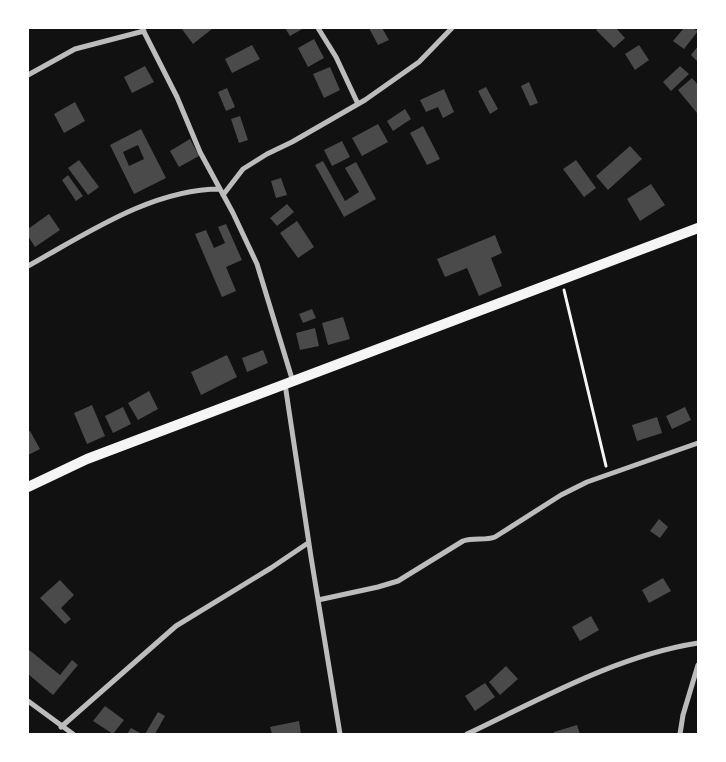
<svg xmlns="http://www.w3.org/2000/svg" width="726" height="762" viewBox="0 0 726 762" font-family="'Alegreya Sans',sans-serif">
<rect width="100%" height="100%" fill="#111"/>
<path fill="#4a4a4a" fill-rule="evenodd" d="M181,28H211L212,29L193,44Z
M285,28H304L290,36Z
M369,28H382L389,40L378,45Z
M599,28H616L625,38L614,48L596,30Z
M684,28H692L698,31L684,49L673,41Z
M314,39L324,58L308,67L298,48Z
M252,45L260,59L232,73L225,59Z
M639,45L649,60L635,70L625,54Z
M698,46V62L691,55Z
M145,66L154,82L132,93L124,77Z
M680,66L689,74L671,91L663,82Z
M330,67L340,90L324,98L313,74Z
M692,78L698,85L697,113L678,90Z
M529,82L538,103L530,106L521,86Z
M486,87L498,109L490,114L478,91Z
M227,88L235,107L226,111L218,92Z
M444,89L454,112L443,118L438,107L426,112L420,100Z
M75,102L85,121L64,133L54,114Z
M405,109L411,119L393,131L387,121Z
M240,116L248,140L239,143L231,119Z
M378,124L388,142L362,156L352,138Z
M423,126L440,159L427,165L410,133Z
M141,129L166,178L134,194L110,145ZM138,145L144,159L129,166L123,152Z
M190,139L199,156L179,167L170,151Z
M342,141L350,157L332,166L324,150Z
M630,146L642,159L608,190L596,176Z
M79,160L99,187L88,195L68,168Z
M576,160L596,188L584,197L563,169Z
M323,161L345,201L359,192L345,168L356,162L376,199L344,217L315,165Z
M68,175L83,196L76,201L62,180Z
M281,178L287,195L276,198L271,181Z
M651,184L665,205L640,221L627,199Z
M287,204L294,212L277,226L270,218Z
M49,214L60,230L35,247L28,236V229Z
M297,221L314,247L298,258L280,233Z
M226,224L242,260L226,267L236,291L222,297L195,234L206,230L214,248L225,243L218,227Z
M495,235L502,253L491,258L502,286L479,296L467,268L445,277L437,259Z
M312,309L316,318L303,323L299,314Z
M343,317L350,339L328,345L322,323Z
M315,328L319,346L300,350L296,333Z
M263,350L268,363L247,372L242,358Z
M227,355L237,377L201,395L191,372Z
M149,391L158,409L138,420L128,403Z
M92,405L105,436L87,444L74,413Z
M123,407L131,424L113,433L105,416Z
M685,407L691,420L672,429L666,416Z
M657,417L662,433L637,441L632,425Z
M30,431L40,449L28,455V432Z
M659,519L668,527L660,538L650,531Z
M663,578L671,591L649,603L642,590Z
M60,580L74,595L61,608L71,619L65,624L40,598Z
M591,616L599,630L580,641L572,627Z
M28,649L60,675L72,660L78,665L53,695L28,674Z
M506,666L518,679L500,695L489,682Z
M485,683L495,697L475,711L465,696Z
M105,706L124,720L113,734L93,721Z
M158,712L165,716L155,734H145Z
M299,721L301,734H272L270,727Z
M577,725L580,734H554V732Z
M131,728L142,734H127Z"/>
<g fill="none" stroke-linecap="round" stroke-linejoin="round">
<path stroke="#f5f5f5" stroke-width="3" d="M564,290L606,466"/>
<path stroke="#bcbcbc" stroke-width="5" d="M142,28L177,97L200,152L233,213L257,264L293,382
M318,28L336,57L358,104
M28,75L75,49L144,31
M223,195L243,169L267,154L292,142L365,100L419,62L452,28
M28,266C86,234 152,189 220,189
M285,384L311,557L340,734
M318,600L378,587L398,581L463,541C474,537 485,541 495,537L561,495L587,482L698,443
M28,701L73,734
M61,727L176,626L271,568L308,543
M467,734C541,699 616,656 698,643
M680,734L683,715L698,665"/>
<path stroke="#f5f5f5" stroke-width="10" d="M28,487L87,459L698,228"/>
</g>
<rect width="726" height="762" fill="none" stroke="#ffffff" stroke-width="58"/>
</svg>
